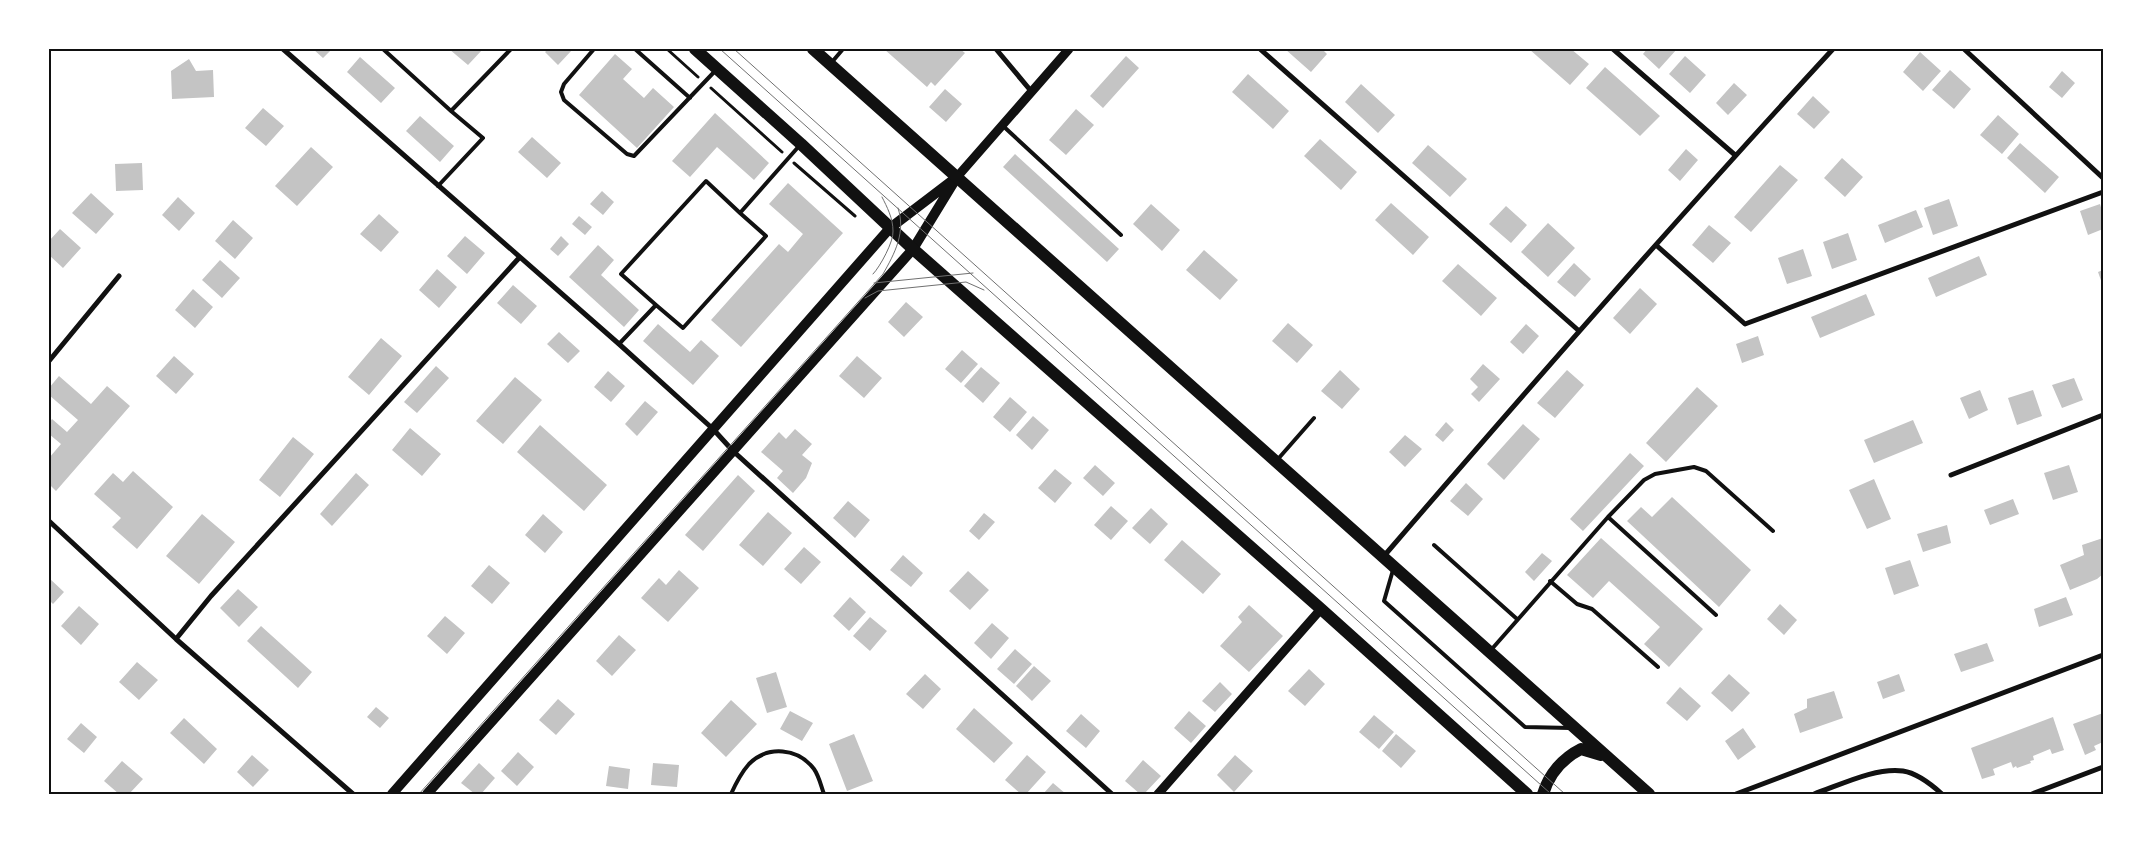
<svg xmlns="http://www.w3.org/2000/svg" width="2152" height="843" viewBox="0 0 2152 843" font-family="Ubuntu,sans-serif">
<rect width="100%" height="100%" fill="#fff"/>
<path fill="#c4c4c4" d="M313,49H332L323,58Z
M449,49H483L468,65Z
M548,49H573L558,65L545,52Z
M884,49H960L965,53L935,86L931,82L927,87Z
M1285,49H1322L1327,54L1311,72Z
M1529,49H1571L1589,64L1570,85Z
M1647,49H1677L1659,69L1643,54Z
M1920,52L1941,71L1923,91L1903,72Z
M615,54L632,69L623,79L644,98L653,88L674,107L637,148L579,95Z
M1126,56L1139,68L1103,108L1090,96Z
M1685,56L1706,75L1690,93L1669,74Z
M360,57L395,88L381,103L347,72Z
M189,59L196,71L213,70L214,97L172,99L171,71Z
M1605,67L1660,116L1640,136L1586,88Z
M1950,70L1971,89L1954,109L1932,90Z
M2062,71L2075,83L2062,98L2049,87Z
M1248,74L1289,111L1273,129L1232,92Z
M1734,83L1747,95L1728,115L1716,103Z
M1361,84L1395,115L1378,133L1345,102Z
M945,89L962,104L946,122L929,107Z
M1813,96L1830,112L1814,129L1797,114Z
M263,108L284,126L266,146L245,128Z
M1076,109L1094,125L1066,155L1049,140Z
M715,113L769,163L754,180L717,147L690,177L672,161Z
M1998,115L2019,134L2002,154L1980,135Z
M420,116L454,146L440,162L406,131Z
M532,137L561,163L547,178L518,152Z
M1320,139L1357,172L1341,190L1304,156Z
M2020,143L2059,177L2045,193L2007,158Z
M1428,145L1467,179L1450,197L1412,163Z
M311,147L333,167L297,206L275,186Z
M1686,149L1698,160L1680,181L1668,170Z
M1015,154L1119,249L1107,262L1003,167Z
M1842,158L1863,177L1845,197L1824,178Z
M142,163L143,190L116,191L115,164Z
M1780,165L1798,180L1751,232L1734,217Z
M788,183L843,233L741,347L711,320L779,244L788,252L803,234L769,204Z
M602,191L614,202L603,215L590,204Z
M91,193L114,214L96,234L72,213Z
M178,197L195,213L179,231L162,215Z
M1949,199L1958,226L1933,235L1924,208Z
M1391,203L1429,237L1413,255L1375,220Z
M1151,204L1180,230L1162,251L1133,224Z
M2100,204L2103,214V229L2088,235L2080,211Z
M1506,206L1527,225L1511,243L1489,224Z
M1916,210L1923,227L1885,243L1878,225Z
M379,214L399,232L381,252L360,234Z
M579,216L592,227L585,235L572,224Z
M233,220L253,238L235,259L215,241Z
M1548,223L1575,248L1548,277L1521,252Z
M1709,225L1731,243L1713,263L1692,245Z
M60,229L81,248L63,268L49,255V241Z
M1848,233L1857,260L1832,269L1823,242Z
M465,236L485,253L467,274L447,256Z
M561,236L569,244L558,256L550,249Z
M598,245L614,260L601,275L639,310L624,327L569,277Z
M1803,249L1812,276L1787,284L1778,258Z
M1204,250L1238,280L1220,300L1186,270Z
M1979,256L1987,275L1936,297L1928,278Z
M220,260L240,278L222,298L202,280Z
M1574,263L1591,279L1575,297L1557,282Z
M1458,264L1497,298L1481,316L1442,281Z
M437,269L457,287L439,308L419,290Z
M2103,270V286L2098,272Z
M513,285L537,306L521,324L497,303Z
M1640,288L1657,304L1630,334L1613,318Z
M193,289L213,307L195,328L175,310Z
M1866,294L1875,315L1820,338L1811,317Z
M906,302L923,317L904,337L888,322Z
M1288,323L1313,345L1297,363L1272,341Z
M658,324L690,352L701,340L719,356L693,385L643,341Z
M1526,324L1539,336L1523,354L1510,342Z
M559,332L580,351L568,363L547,344Z
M1758,336L1764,355L1742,363L1736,344Z
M381,338L402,356L369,395L348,377Z
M962,350L978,364L961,383L945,369Z
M174,356L194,374L176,394L156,376Z
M857,356L882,378L864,398L839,376Z
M1483,364L1500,379L1479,402L1471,394L1478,387L1470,379Z
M436,366L449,378L417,413L404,402Z
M981,367L1000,383L983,403L964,386Z
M1340,370L1360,389L1342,409L1321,391Z
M1567,370L1584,385L1555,418L1537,403Z
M608,371L625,386L611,402L594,387Z
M59,376L91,404L107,386L130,406L56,491L49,484V458L61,444L49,434V423L52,419L67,432L78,420L49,395V388Z
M515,377L542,400L503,444L476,421Z
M2074,378L2083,400L2062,408L2052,385Z
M1697,387L1718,406L1666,462L1646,443Z
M1980,390L1988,410L1969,419L1960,398Z
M2033,390L2042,416L2017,425L2008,398Z
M1010,397L1027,412L1010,432L993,417Z
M645,401L658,412L637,436L625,424Z
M1033,416L1049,430L1032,450L1016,435Z
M1913,420L1923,443L1874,463L1864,440Z
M1446,422L1454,430L1443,442L1435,435Z
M1523,424L1540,439L1504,480L1487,464Z
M540,425L607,485L584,511L517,452Z
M410,428L441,454L422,476L392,450Z
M795,429L812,444L802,455L812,463L806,478L793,493L777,478L783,471L761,452L779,432L786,439Z
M1405,435L1422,449L1405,467L1389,452Z
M293,437L314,454L280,497L259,480Z
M1630,453L1644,466L1583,531L1570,519Z
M1095,465L1115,483L1103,496L1083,478Z
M2069,465L2078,492L2053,500L2044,473Z
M1055,469L1072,483L1055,503L1038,488Z
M133,471L173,507L137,549L112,527L121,518L94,494L113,473L123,482Z
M356,473L369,485L332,526L320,514Z
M738,475L755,491L703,551L685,535Z
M1874,479L1891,519L1867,529L1849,490Z
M1466,483L1483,499L1468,516L1450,501Z
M1672,497L1751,570L1719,607L1627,521L1641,507L1652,517Z
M2013,499L2019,514L1990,525L1984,510Z
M848,501L870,520L855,538L833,518Z
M1111,506L1128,521L1111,540L1094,525Z
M1151,508L1168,524L1150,544L1132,528Z
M768,512L792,533L763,566L739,545Z
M984,513L995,522L979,540L969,531Z
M202,514L235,542L199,584L166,556Z
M543,514L563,532L545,553L525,535Z
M1947,525L1951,543L1923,552L1917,534Z
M1601,538L1703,629L1669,667L1644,644L1660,627L1609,581L1593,598L1567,575Z
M2103,538V574L2097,579L2070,590L2060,565L2084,555L2082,545Z
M1182,540L1221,574L1203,594L1164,560Z
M804,547L821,562L801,584L784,569Z
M1542,553L1552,561L1534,581L1525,572Z
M903,555L923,573L911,587L890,570Z
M1910,560L1919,586L1894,595L1885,568Z
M489,565L510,583L492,604L471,586Z
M679,570L699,588L668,622L641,598L659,578L666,585Z
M968,571L989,590L970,610L949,591Z
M49,578L64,592L53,604L49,600Z
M238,589L258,607L239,627L220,608Z
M850,597L866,612L849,631L833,616Z
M2066,597L2073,615L2039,627L2034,609Z
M1780,604L1797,620L1784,635L1767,619Z
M1249,605L1283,636L1249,672L1220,646L1242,622L1238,617Z
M79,606L99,624L81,645L61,626Z
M445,616L465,633L447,654L427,636Z
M870,617L887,631L870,651L853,636Z
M992,623L1009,638L991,659L974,643Z
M261,626L312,672L298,688L247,641Z
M619,635L636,650L612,676L596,661Z
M1987,643L1994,661L1961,672L1954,654Z
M1015,649L1032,664L1014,684L997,669Z
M137,662L158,680L139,700L119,682Z
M1034,666L1051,681L1032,701L1016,686Z
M1309,669L1325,684L1305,706L1288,691Z
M776,672L787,707L767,713L756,678Z
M925,674L941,689L923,709L906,694Z
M1729,674L1750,693L1732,712L1711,693Z
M1899,674L1905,691L1883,699L1877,682Z
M1220,682L1232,694L1215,712L1202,701Z
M1680,687L1701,706L1687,721L1666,703Z
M1834,691L1843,718L1800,733L1794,714L1807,708V699Z
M558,699L575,714L556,735L539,720Z
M731,700L757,724L726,757L701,733Z
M376,707L389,718L380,728L367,717Z
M974,708L1013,743L994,763L956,729Z
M790,711L813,723L802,741L780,729Z
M1189,711L1206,726L1191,743L1174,728Z
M2103,713V742L2094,746L2096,750L2085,755L2073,724Z
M1081,714L1100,731L1086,748L1066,731Z
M1374,715L1394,732L1379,749L1359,732Z
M2053,717L2064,750L2052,754L2050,749L2033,756L2034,760L2030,761L2031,763L2017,768L2016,766L2013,768L2011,762L1993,769L1995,775L1982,779L1971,748Z
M184,718L217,749L204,764L170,733Z
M81,723L97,737L84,753L67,739Z
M1743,728L1756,747L1738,760L1725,741Z
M854,734L873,781L847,791L829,744Z
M1396,734L1416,751L1401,768L1382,751Z
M518,752L534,767L517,786L501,771Z
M252,755L269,770L253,787L237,772Z
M1027,755L1046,772L1026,794H1021L1005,780Z
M1235,755L1253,771L1234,792L1217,775Z
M1143,760L1161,776L1144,794H1140L1125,781Z
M122,761L143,779L129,794H119L104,781Z
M479,763L495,778L481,794H475L461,783Z
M653,763L679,765L677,787L651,785Z
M609,766L630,769L628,789L606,786Z
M1053,783L1066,794H1043Z"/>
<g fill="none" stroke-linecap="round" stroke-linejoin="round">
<path stroke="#111" stroke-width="3" d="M667,49L698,77
M711,88L782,152
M794,163L855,216"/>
<path stroke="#111" stroke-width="4" d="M383,49L451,111L511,49
M594,49L564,84L561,92L564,100L627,154L634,156L716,70
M635,49L690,98
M832,62L843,49
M1002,125L1121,235
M438,186L483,138L451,111
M656,305L621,274L706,181L740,213L800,145
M619,344L656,305L683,328L766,236L740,213
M1278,459L1314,418
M1608,517L1716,615
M1434,545L1517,619
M1393,570L1384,601L1525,727L1570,728
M1550,581L1577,604L1592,609L1658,667
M1491,650L1608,517L1644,480L1655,474L1694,467L1706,471L1773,531
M731,794C736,783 741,773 749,764C768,745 798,748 814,769C819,776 821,786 824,794"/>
<path stroke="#111" stroke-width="5" d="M283,49L619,344L713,429L733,451L1112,794
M996,49L1031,91
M1260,49L1578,330
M1613,49L1735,155
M1964,49L2103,178
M1656,245L1745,324L2103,192
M49,361L119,276
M1951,475L2103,415
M49,521L176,639L353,794
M1384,556C1531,385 1680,215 1833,49
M176,639L211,596L519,258
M1736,794L2103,655
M1814,794C1840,785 1876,767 1903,771C1917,773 1932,785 1942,794
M2032,794L2103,767"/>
<path stroke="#111" stroke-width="9" d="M957,177L1069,49
M1158,794L1321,609"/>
<path stroke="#111" stroke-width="10" d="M392,794L890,228L957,177
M427,794L913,249L954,182"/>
<path stroke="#111" stroke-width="12" d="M695,49L801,144L913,249L1321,609L1527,794
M813,49L1649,794
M1543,794C1549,774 1563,758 1581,749L1601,755"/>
<path stroke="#707070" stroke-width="1" d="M720,49L1551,794
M734,49L1565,794
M873,274C880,267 894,241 893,231C893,218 887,207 882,197
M874,283L973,273
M865,298L878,291L966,282L984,290
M419,794L883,274C895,253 906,232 898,208"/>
</g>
<rect width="2152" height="843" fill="none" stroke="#ffffff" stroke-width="100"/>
<rect x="50" y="50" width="2052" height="743" fill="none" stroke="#111" stroke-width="2"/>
</svg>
